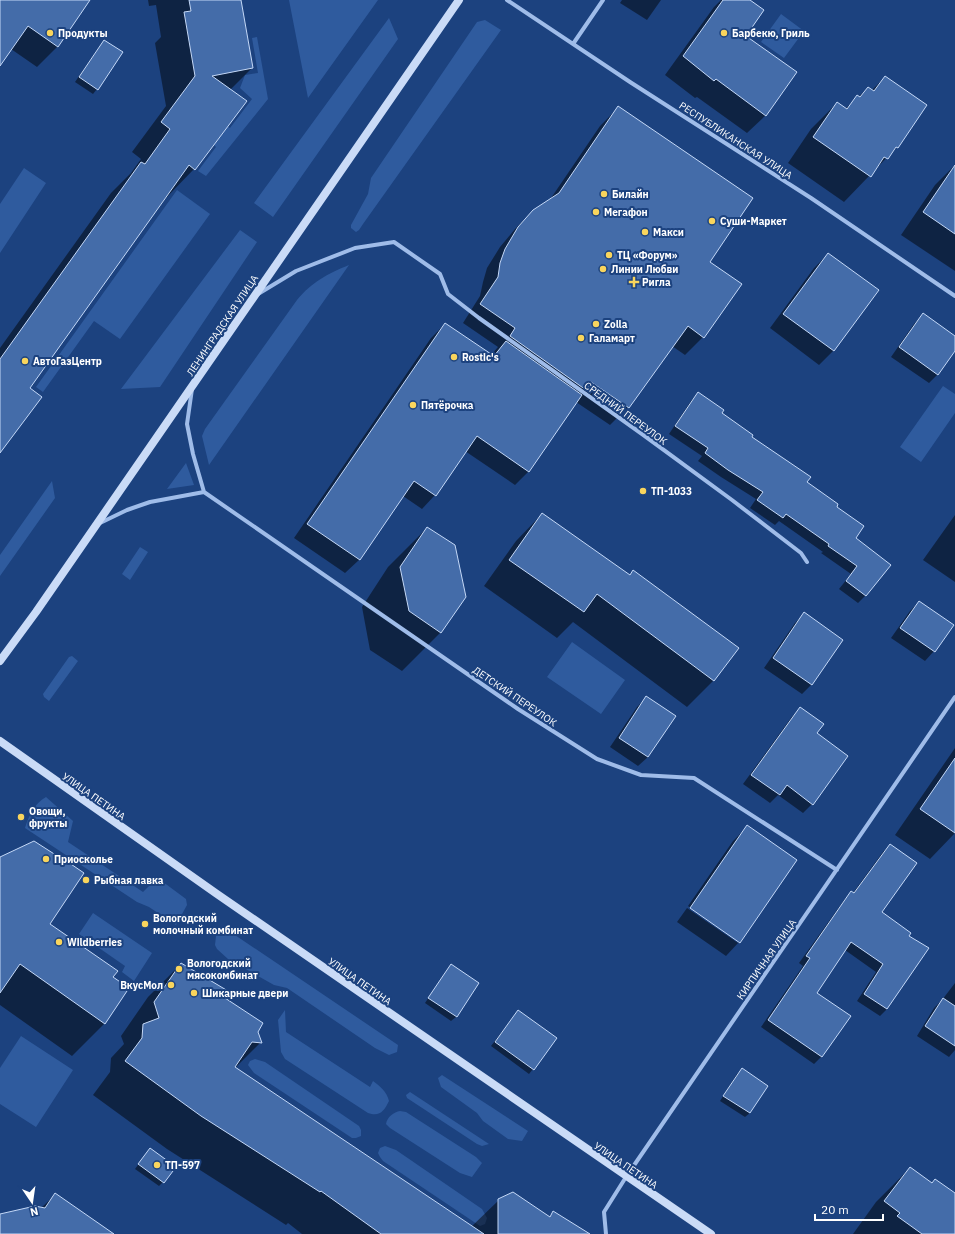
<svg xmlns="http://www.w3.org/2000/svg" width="955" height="1234" viewBox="0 0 955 1234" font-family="'IBM Plex Sans',sans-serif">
<rect width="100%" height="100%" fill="#1c427f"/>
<path fill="#2f5b9e" d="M289,0H378L308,98Z
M781,14L804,31L784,58L761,42Z
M389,18L398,39L273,217L254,203Z
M485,20L501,30L363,224L359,230L356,232L351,228V225L368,194L371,178L477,22Z
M257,37L268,99L206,176L198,171L216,147L212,143L225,125L230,128L252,99L240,88L245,75L258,73L252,38Z
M24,168L46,183L0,253V204Z
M177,190L210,214L120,339L94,321L43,392L36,387Z
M240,230L257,242L160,387L121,389Z
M349,265L209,465L202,436L205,429L297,300C312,282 327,274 349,265Z
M943,386L955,394V413L921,462L900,447Z
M186,463L194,485L167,489Z
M52,481L55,498L0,576V555Z
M140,547L148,552L130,580L122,574Z
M572,642L625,680L601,714L547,677Z
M72,656L78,661L49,701L44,697L43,694L69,657Z
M46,797L73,821L68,842L143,892L154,881L159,879L186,899L187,905L176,925L149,907L137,902L25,828C29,815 34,804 46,797Z
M93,913L152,953L134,981L122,972L125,966L79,934Z
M224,931H229L398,1045L397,1052L389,1055L375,1048L287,988L274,985L228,959L217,949L215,945L216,936Z
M285,1010L286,1032L370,1087L373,1081C380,1086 387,1092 389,1101C384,1111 380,1117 368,1113L285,1059L281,1052L278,1020Z
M21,1036L73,1070L36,1127L0,1104V1068Z
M255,1059L265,1062L359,1126L361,1130V1136L356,1138H352L254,1073L248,1065L250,1061Z
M442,1075L528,1131L522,1141L508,1139L483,1121L477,1113L441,1087L438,1078Z
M410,1092L489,1144L482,1146L477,1144L407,1098L406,1095Z
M400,1111L406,1112L476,1157L482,1163L472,1177L460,1173L390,1128L386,1124C387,1117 394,1112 400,1111Z
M385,1146L396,1150L482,1209L487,1218L485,1224L480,1226L383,1161L380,1157L378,1153L380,1148Z"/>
<path fill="#0007" d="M0,0H76L58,46L37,67L11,49L0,64Z
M148,0H240L252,68L230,90L194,169L165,199L28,388L0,450V348L111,193L131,173L141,159L132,152L166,106L155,43L161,37L159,24L156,5L149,6Z
M622,0H661L647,20L620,3Z
M721,0H748L745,36L766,115L747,133L697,97L695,98L665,75L714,7Z
M104,41L97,89L93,94L75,82L100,46Z
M885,77L897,147L844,202L788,163L811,129L837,103L845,109L868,88L871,91Z
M618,108L709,262L703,337L685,355L672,346L628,407L610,425L576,402L529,471L515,485L465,451L435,495L422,509L403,496L359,560L345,573L294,538L431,338L445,324L491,355L498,347L463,323L480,296L483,282L487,268L500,247L515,229L534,210L549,201L600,126Z
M955,165V271L901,235L935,185Z
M828,254L877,290L833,351L819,365L770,328L814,268Z
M923,315L955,337V350L938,374L929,383L891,357L914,324Z
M698,393L721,413L835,507L855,538L889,565L865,596L858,603L839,589L851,574L821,553L823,552L779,521L775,525L750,508L756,499L721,477L698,461L702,456L669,434L691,401Z
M542,514L629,576L633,571L713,681L687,707L573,622L557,638L484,586L516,541Z
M955,515V582L923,560Z
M427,528L441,632L402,671L370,650L362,607L388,567Z
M919,602L934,651L925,661L891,638L910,611Z
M804,614L812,684L802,694L764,668L795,623Z
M646,698L648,757L638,766L610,747L637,707Z
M800,708L815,734L812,804L803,813L778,795L770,803L743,784L791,718Z
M955,748V833L930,859L895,835Z
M747,827L739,942L726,956L677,922L687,908L738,943V940L688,906L733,841Z
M890,845L881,913L887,1009L880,1016L857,1001L876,972L845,950L816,993L821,1057L814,1064L761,1027L803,966L799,963L845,899L852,892L853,893L883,852Z
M0,858L49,924L112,977L105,1023L72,1056L0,1005Z
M181,964L224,998L257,1032L260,1043L235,1068L471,1227L499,1200L549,1217L554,1212L588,1234H302L288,1223L286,1225L167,1149L93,1095L110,1072L111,1058L124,1044L121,1036L148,997Z
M447,970L478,984L456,1017L451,1021L425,1003Z
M955,983V1050L949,1057L917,1036L934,1008L942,1000Z
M518,1011L533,1069L529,1074L491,1046Z
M742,1070L750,1113L745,1117L720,1101L737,1074Z
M146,1154L163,1182L159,1186L135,1169Z
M910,1168L931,1184L955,1194V1234H853L876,1202Z
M55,1195L112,1234H0V1215L41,1208Z"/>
<path fill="#446ca9" stroke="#c4d8f7" d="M0,0H90L58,47L28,26L0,66Z
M189,0H241L253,68L212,76L247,101L195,170L189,165L30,388L42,397L0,453V359L141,162L145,164L170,129L161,122L195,76L184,12L191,11Z
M723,0H750L764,10L746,36L797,72L766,116L716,79L714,81L683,56Z
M104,40L123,52L98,90L79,77Z
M885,76L927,105L898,148L896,147L888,159L884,157L871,177L813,137L837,102L847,109L857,95L860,97L868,87L874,91Z
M618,106L753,198L710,262L742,284L704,338L688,326L629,408L591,382L586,390L510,336L515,328L480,304L498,277L500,263L505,249L518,227L533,210L559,193Z
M955,165V234L923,212Z
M828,253L879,290L834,351L783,314Z
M923,313L955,336V351L938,375L899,347Z
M445,323L494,356L506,341L582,395L529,472L477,436L436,496L414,481L360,560L307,524Z
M698,392L724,410L722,413L753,435L752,437L811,477L807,482L838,504L837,507L864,526L856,538L891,565L866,596L846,581L857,566L828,546L829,544L786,514L783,518L757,500L763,492L728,470L705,453L708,448L675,426Z
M542,513L630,575L633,570L739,648L714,681L597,594L584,612L509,560Z
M427,527L455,545L466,597L441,633L409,611L400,567Z
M919,601L954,625L935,652L900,628Z
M804,612L843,640L812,685L773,658Z
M646,696L676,716L648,757L619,738Z
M800,707L824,724L817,733L848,756L813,805L787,785L780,795L751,775Z
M955,758V833L920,809Z
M747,825L797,860L740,943L690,908Z
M34,841L62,859V858L84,873L50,924L118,971L113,977L129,988L105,1024L20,964L0,993V857Z
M890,844L917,863L882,912L911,933L909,936L929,948L887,1009L864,994L883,964L851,942L817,993L851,1016L822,1057L768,1020L810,958L806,956L851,891L854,893Z
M181,963L228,991L225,998L263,1023L258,1032L262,1043L252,1042L235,1067L484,1234H381L321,1191L320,1192L201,1116L125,1061L142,1038L143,1024L159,1018L154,1002Z
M451,964L479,983L457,1017L428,998Z
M943,998L955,1006V1046L925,1026Z
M518,1010L557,1038L534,1070L495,1042Z
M742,1068L768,1086L750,1113L723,1096Z
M150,1148L176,1167L164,1183L138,1164Z
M910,1167L932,1183L935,1179L955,1193V1234H922L897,1216L900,1213L884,1201Z
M513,1192L550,1217L553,1211L590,1234H498V1199Z
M55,1193L114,1234H0V1214L35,1206L45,1208Z"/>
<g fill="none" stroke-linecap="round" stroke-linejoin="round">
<path stroke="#9fbce9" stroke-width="4" d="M507,0L630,82L811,198L955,296
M573,44L603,0
M258,294L296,271L355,248L394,242L440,274L448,294L479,318L642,434L732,500L801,553L807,562
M192,389L187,424L193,454L204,492L518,709L597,759L641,775L694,778L837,870
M100,523L127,510L150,502L204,492
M606,1234L604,1212L626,1177L955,697"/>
<path stroke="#cadbf7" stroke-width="8" d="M0,661L36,612L459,0
M0,741L217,894L711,1234"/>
</g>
<g fill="#f9d55d" stroke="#1c427f" stroke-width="1.5">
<circle cx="50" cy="33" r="4"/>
<circle cx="724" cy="33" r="4"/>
<circle cx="604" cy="194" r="4"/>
<circle cx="596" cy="212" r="4"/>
<circle cx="712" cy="221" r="4"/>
<circle cx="645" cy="232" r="4"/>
<circle cx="609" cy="255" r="4"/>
<circle cx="603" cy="269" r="4"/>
<path d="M632 276h4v4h4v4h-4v4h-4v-4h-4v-4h4z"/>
<circle cx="596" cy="324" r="4"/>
<circle cx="581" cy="338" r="4"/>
<circle cx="454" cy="357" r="4"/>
<circle cx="25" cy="361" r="4"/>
<circle cx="413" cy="405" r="4"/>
<circle cx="643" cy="491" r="4"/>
<circle cx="21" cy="817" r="4"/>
<circle cx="46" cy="859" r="4"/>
<circle cx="86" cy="880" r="4"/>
<circle cx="145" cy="924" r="4"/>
<circle cx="59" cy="942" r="4"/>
<circle cx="179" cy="969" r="4"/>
<circle cx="171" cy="985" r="4"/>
<circle cx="194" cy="993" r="4"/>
<circle cx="157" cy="1165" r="4"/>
</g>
<g text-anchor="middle" stroke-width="4" stroke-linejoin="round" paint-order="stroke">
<g font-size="10" font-weight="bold" fill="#fff" stroke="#1c427f" text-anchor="start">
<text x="58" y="37">Продукты</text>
<text x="732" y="37">Барбекю, Гриль</text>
<text x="612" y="198">Билайн</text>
<text x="604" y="216">Мегафон</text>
<text x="720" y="225">Суши-Маркет</text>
<text x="653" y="236">Макси</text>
<text x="617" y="259">ТЦ «Форум»</text>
<text x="611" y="273">Линии Любви</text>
<text x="642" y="286">Ригла</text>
<text x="604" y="328">Zolla</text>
<text x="589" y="342">Галамарт</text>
<text x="462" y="361">Rostic's</text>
<text x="33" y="365">АвтоГазЦентр</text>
<text x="421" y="409">Пятёрочка</text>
<text x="651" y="495">ТП-1033</text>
<text x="29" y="815">Овощи,<tspan x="29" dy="12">фрукты</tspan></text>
<text x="54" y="863">Приосколье</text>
<text x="94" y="884">Рыбная лавка</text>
<text x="153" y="922">Вологодский<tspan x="153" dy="12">молочный комбинат</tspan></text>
<text x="67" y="946">Wildberries</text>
<text x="187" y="967">Вологодский<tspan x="187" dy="12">мясокомбинат</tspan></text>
<text x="163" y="989" text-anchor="end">ВкусМол</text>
<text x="202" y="997">Шикарные двери</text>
<text x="165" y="1169">ТП-597</text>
</g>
<g font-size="10" fill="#fff" stroke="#1c427f">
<text transform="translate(736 140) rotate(33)" y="4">РЕСПУБЛИКАНСКАЯ УЛИЦА</text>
<text transform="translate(222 325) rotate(-56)" y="4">ЛЕНИНГРАДСКАЯ УЛИЦА</text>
<text transform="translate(626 413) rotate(36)" y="4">СРЕДНИЙ ПЕРЕУЛОК</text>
<text transform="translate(515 696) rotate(34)" y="4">ДЕТСКИЙ ПЕРЕУЛОК</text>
<text transform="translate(94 796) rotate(35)" y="4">УЛИЦА ПЕТИНА</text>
<text transform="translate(766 959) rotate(-55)" y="4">КИРПИЧНАЯ УЛИЦА</text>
<text transform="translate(360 981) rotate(35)" y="4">УЛИЦА ПЕТИНА</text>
<text transform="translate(626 1165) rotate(34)" y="4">УЛИЦА ПЕТИНА</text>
</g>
</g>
<g transform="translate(32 1202) rotate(167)" stroke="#1c427f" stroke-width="3" paint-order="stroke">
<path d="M0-3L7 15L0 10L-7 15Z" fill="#ffffff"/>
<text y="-6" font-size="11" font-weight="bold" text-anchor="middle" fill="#ffffff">N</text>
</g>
<path d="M815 1214v6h68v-6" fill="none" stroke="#ffffff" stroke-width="2"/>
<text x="821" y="1214" font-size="12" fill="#ffffff" stroke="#1c427f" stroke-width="3" paint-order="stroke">20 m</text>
</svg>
